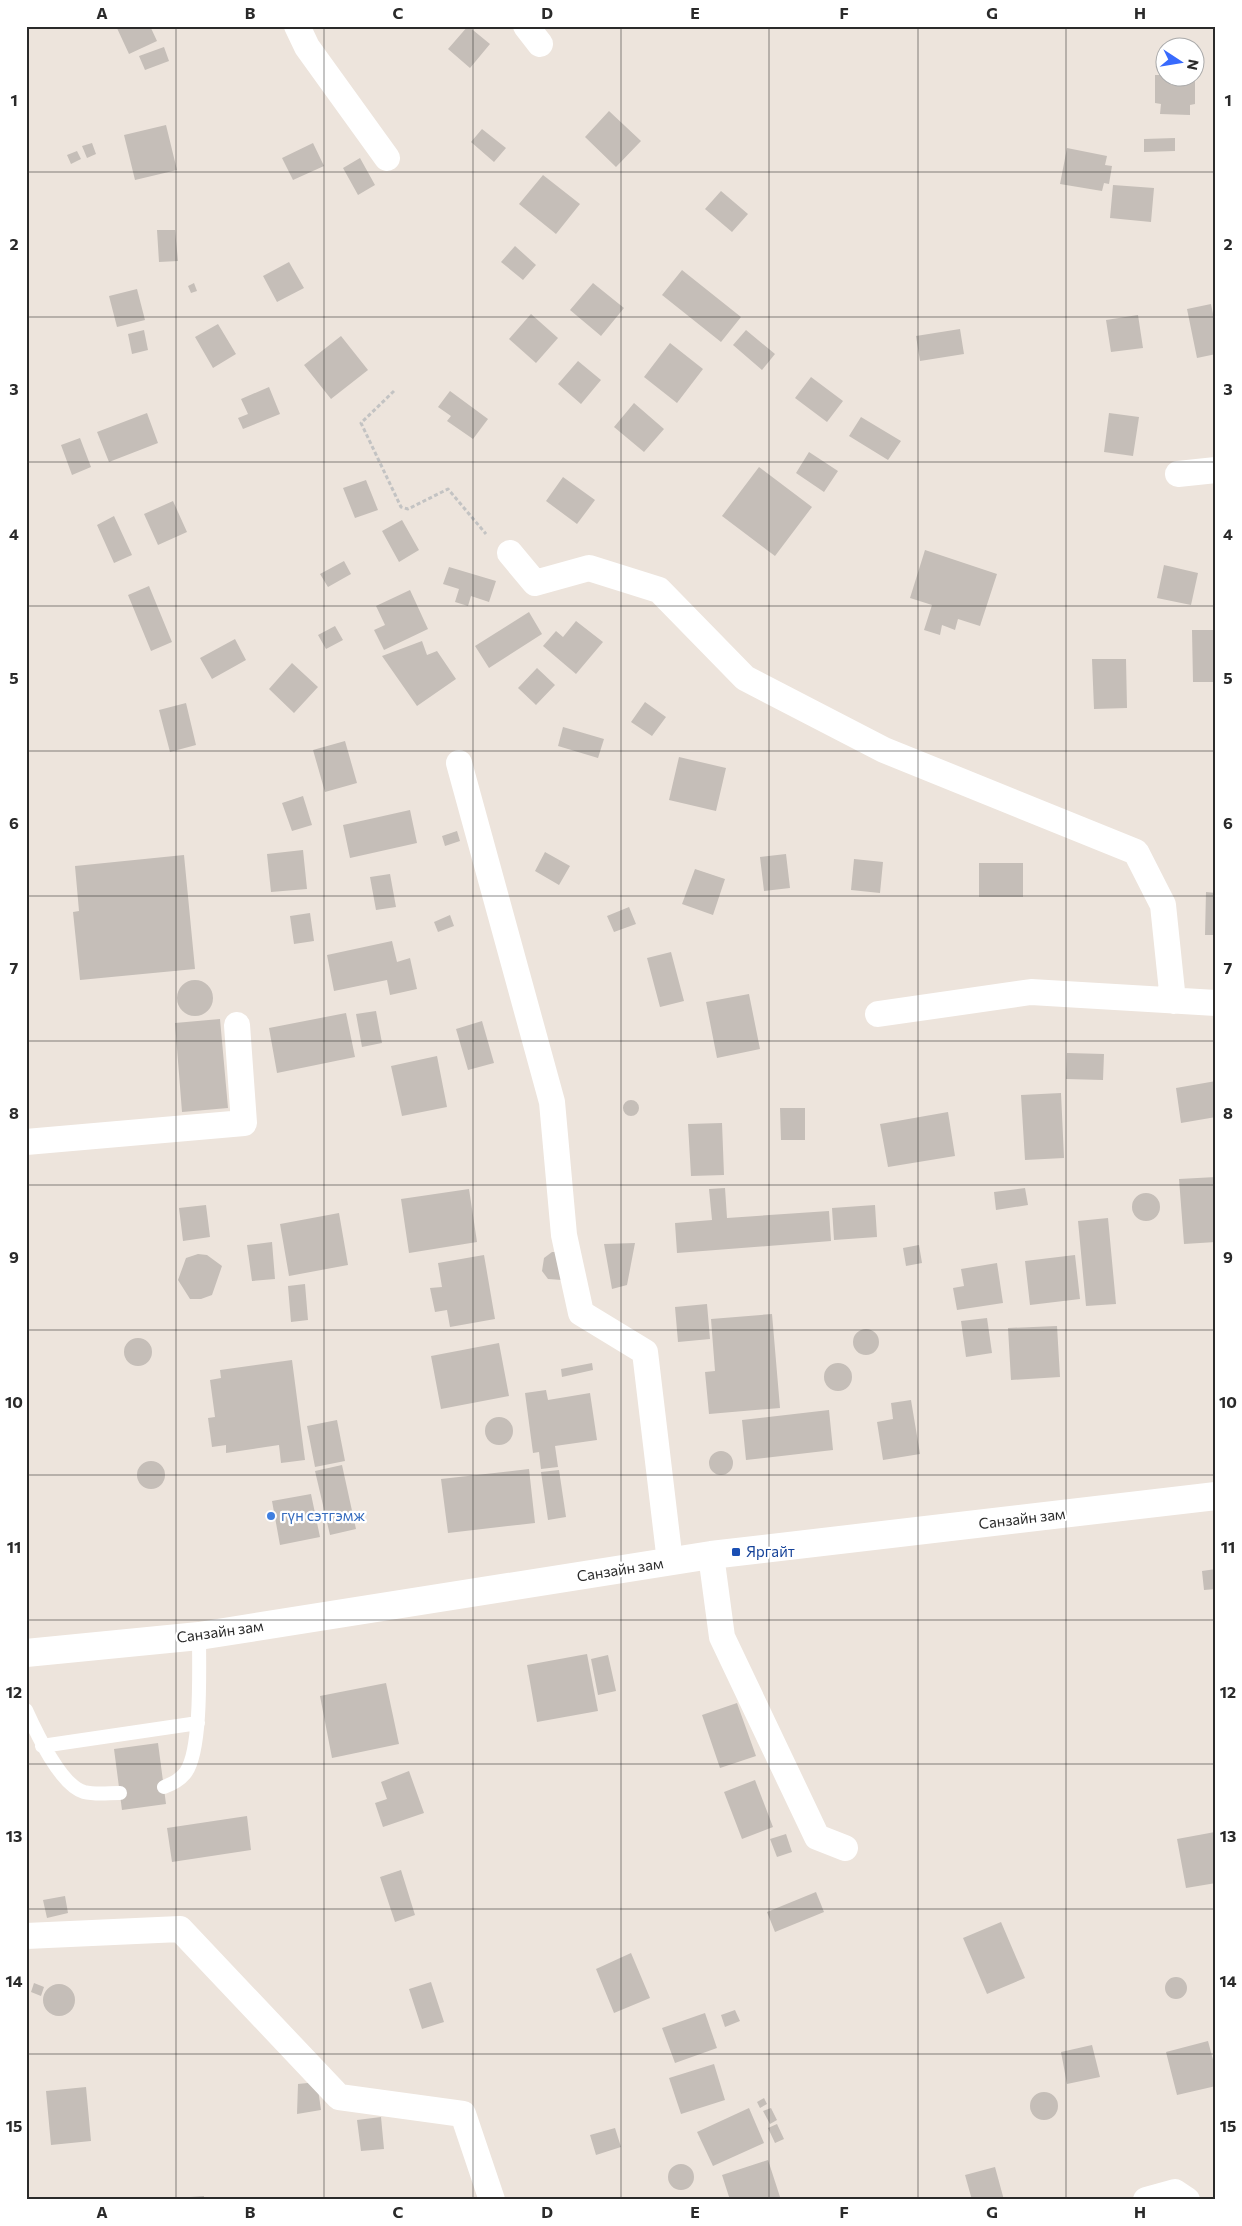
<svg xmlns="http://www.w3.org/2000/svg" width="1242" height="2226" viewBox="0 0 1242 2226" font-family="Commissioner,sans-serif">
<rect width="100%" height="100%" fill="#ede4dc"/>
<path fill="#c5beb8" d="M116,26H150L157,41L129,54Z
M468,26L490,44L470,68L448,49Z
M164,47L169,61L145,70L139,56Z
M1155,75H1164V78H1195V104L1190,105V115L1160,114L1161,104L1155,103Z
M609,111L641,141L616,167L585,137Z
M166,125L177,170L135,180L124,135Z
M482,129L506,148L494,162L471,142Z
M1175,138V151L1144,152V139Z
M92,143L96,154L87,158L82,146Z
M313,143L324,166L293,180L282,158Z
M1067,148L1107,156L1105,165L1112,166L1109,184L1104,183L1102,191L1060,184Z
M77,151L81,159L71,164L67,155Z
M360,158L375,185L358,195L343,168Z
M543,175L580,204L556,234L519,204Z
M1113,185L1154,188L1151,222L1110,218Z
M721,191L748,214L732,232L705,209Z
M157,230H175L178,261L159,262Z
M515,246L536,265L523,280L501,262Z
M289,262L304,288L277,302L263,276Z
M682,270L741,317L721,342L662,295Z
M194,283L197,291L191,293L188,286Z
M593,283L624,308L601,336L570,310Z
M137,289L145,320L117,327L109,296Z
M1211,304L1213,314H1216V354L1197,358L1187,309Z
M531,314L558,338L536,363L509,339Z
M1138,315L1143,348L1111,352L1106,320Z
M218,324L236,354L213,368L195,337Z
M960,329L964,354L920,361L916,336Z
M144,330L148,350L132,354L128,334Z
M746,330L775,354L762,370L733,345Z
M341,336L368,370L331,399L304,365Z
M670,343L703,369L677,403L644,377Z
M578,361L601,380L581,404L558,384Z
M811,377L843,401L827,422L795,398Z
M269,387L280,414L243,429L238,418L248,414L241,399Z
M450,391L488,419L473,439L447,421L451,416L438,407Z
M634,403L664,429L644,452L614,427Z
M147,413L158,443L109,462L97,432Z
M1109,413L1139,417L1133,456L1104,452Z
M861,417L901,441L888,460L849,436Z
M80,438L91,467L72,475L61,445Z
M809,452L838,471L824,492L796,473Z
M759,467L812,507L775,556L722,516Z
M563,477L595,500L577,524L546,501Z
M366,480L378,510L355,518L343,488Z
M173,501L187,532L158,545L144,514Z
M114,516L132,555L114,563L97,525Z
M402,520L419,550L399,562L382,531Z
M925,550L997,574L980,626L958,619L955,630L942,625L940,635L924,630L932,605L910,598Z
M344,561L351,574L328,587L320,574Z
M1164,565L1198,573L1191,605L1157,598Z
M449,567L496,581L489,602L471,596L468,606L455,602L459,589L443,584Z
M149,586L172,642L151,651L128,595Z
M410,590L428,629L384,650L374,630L385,625L376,606Z
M529,612L542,634L489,668L475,646Z
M576,621L603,642L576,674L543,646L556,631L563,637Z
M335,626L343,640L326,649L318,635Z
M1192,630H1216V682H1193Z
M235,639L246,660L212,679L200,658Z
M422,641L427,655L437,651L456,679L417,706L382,656Z
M1092,659H1126L1127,708L1094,709Z
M292,663L318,687L294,713L269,689Z
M537,668L555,685L536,705L518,688Z
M645,702L666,717L652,736L631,722Z
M186,703L196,745L170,752L159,710Z
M563,727L604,739L598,758L558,746Z
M345,741L357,783L325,792L313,750Z
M679,757L726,768L716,811L669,800Z
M303,796L312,825L292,831L282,803Z
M410,810L417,843L350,858L343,825Z
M457,831L460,841L445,846L442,836Z
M303,850L307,889L271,892L267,854Z
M545,852L570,866L559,885L535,871Z
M786,854L790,888L764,891L760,857Z
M184,855L195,969L80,980L73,912L79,911L75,866Z
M854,859L883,862L880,893L851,890Z
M979,863H1023V897H979Z
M695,869L725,879L713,915L682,904Z
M390,874L396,907L376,910L370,877Z
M1206,892L1216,893V935H1205Z
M629,907L636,924L614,932L607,916Z
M310,913L314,941L294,944L290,916Z
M450,915L454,926L438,932L434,922Z
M392,941L397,962L410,958L417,989L390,995L387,980L334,991L327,955Z
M671,952L684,1001L660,1007L647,958Z
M177 998a18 18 0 1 1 36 0a18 18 0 1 1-36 0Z
M749,994L760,1049L717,1058L706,1002Z
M376,1011L382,1043L362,1047L356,1014Z
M346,1013L355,1057L277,1073L269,1028Z
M220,1019L228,1108L182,1112L175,1023Z
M482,1021L494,1063L468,1070L456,1029Z
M1067,1053L1104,1054L1103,1080L1066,1079Z
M437,1056L447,1107L402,1116L391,1066Z
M1216,1081V1117L1181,1123L1176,1088Z
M1061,1093L1064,1158L1025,1160L1021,1095Z
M623 1108a8 8 0 1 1 16 0a8 8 0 1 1-16 0Z
M780,1108H805V1140H781Z
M948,1112L955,1156L888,1167L880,1124Z
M722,1123L724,1175L691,1176L688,1124Z
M1216,1177V1242L1184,1244L1179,1179Z
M725,1188L727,1218L829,1211L831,1241L677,1253L675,1223L712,1220L709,1189Z
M1025,1188L1028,1205L996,1210L994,1192Z
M469,1189L477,1242L409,1253L401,1199Z
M1132 1207a14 14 0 1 1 28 0a14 14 0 1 1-28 0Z
M206,1205L210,1237L183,1241L179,1208Z
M875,1205L877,1237L834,1240L832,1208Z
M339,1213L348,1265L289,1276L280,1224Z
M1108,1218L1116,1304L1086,1306L1078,1221Z
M272,1242L275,1279L252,1281L247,1245Z
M635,1243L627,1285L612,1289L604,1244Z
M919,1245L922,1263L906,1266L903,1248Z
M552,1252H556L562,1280L548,1279L542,1271L544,1258Z
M198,1254L207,1255L222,1266L212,1295L201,1299H190L178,1280L186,1258Z
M484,1255L495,1319L450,1327L447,1310L435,1312L430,1288L442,1287L438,1263Z
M1075,1255L1080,1299L1030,1305L1025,1261Z
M997,1263L1003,1303L957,1310L953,1288L964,1286L961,1269Z
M305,1284L308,1320L291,1322L288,1286Z
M707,1304L710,1339L678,1342L675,1307Z
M772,1314L780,1408L709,1414L705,1372L715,1371L711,1319Z
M987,1318L992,1353L966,1357L961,1321Z
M1057,1326L1060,1377L1011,1380L1008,1328Z
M853 1342a13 13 0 1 1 26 0a13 13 0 1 1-26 0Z
M124 1352a14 14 0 1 1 28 0a14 14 0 1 1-28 0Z
M499,1343L509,1396L441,1409L431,1356Z
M292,1360L305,1460L281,1463L279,1445L226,1453V1445L212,1447L208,1418L215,1417L210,1380L221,1378L220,1370Z
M592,1363L593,1370L562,1377L561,1369Z
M824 1377a14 14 0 1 1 28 0a14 14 0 1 1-28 0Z
M546,1390L548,1400L590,1393L597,1440L555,1446L558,1467L541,1469L539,1452L533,1453L525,1393Z
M911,1400L920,1454L883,1460L877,1422L893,1419L891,1403Z
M829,1410L833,1450L746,1460L742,1420Z
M485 1431a14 14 0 1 1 28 0a14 14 0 1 1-28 0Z
M337,1420L345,1461L315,1467L307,1426Z
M709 1463a12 12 0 1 1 24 0a12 12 0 1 1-24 0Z
M137 1475a14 14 0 1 1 28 0a14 14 0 1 1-28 0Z
M342,1465L356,1529L330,1535L315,1471Z
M529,1469L535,1523L448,1533L441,1479Z
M559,1470L566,1517L548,1520L541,1472Z
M311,1494L320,1537L280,1545L272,1501Z
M1216,1569V1589L1204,1590L1202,1571Z
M587,1654L598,1711L537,1722L527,1665Z
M608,1655L616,1691L598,1695L591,1659Z
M386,1683L399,1744L332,1758L320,1696Z
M737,1703L756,1756L720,1768L702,1715Z
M158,1743L166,1804L122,1810L114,1749Z
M409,1771L424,1813L383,1827L375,1803L387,1799L381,1782Z
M755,1780L773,1827L742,1839L724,1792Z
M247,1816L251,1850L172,1862L167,1828Z
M1215,1832L1216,1883L1186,1888L1177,1839Z
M786,1834L792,1852L777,1857L770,1839Z
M401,1870L415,1915L395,1922L380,1877Z
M816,1892L824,1912L775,1932L767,1912Z
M65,1896L68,1913L47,1918L43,1900Z
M1001,1922L1025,1978L987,1994L963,1938Z
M631,1953L650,1998L614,2013L596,1969Z
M1165 1988a11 11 0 1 1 22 0a11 11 0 1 1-22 0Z
M431,1982L444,2022L422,2029L409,1989Z
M34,1983L44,1987L41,1996L31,1992Z
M43 2000a16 16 0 1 1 32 0a16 16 0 1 1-32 0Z
M735,2010L740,2021L725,2027L721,2015Z
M705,2013L717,2048L675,2063L662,2028Z
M1208,2041L1216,2071V2086L1177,2095L1166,2052Z
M1092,2045L1100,2077L1067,2084L1061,2052Z
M714,2064L725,2100L681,2114L669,2078Z
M317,2082L321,2110L297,2114L298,2084Z
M86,2087L91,2141L51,2145L46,2091Z
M1030 2106a14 14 0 1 1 28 0a14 14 0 1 1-28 0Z
M764,2098L767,2104L760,2108L757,2102Z
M749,2108L764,2143L713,2166L697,2132Z
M771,2108L777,2120L770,2124L763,2111Z
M381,2117L384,2149L361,2151L357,2120Z
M777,2124L784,2139L775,2143L768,2128Z
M615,2128L621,2147L596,2155L590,2135Z
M768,2160L781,2200H730L722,2175Z
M668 2177a13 13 0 1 1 26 0a13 13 0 1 1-26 0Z
M995,2167L1004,2200H972L965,2175Z
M204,2196V2200H177V2198Z"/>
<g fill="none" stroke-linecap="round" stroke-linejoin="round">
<path stroke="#c3c3c3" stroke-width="3" stroke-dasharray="4 2.5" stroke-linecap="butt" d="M394,391L361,423L401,507L408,509L448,489L486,534"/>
<path stroke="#fff" stroke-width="14" d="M26,1710C36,1732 60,1785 84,1792C96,1795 108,1793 120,1793
M42,1746L198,1723
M164,1787C172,1784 181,1779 186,1772C202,1749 199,1666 199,1636"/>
<path stroke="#fff" stroke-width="26" d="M297,26L307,47L387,158
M526,26L540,44
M1178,474L1216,470
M510,553L535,583L589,568L659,590L745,678L884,750L1136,852L1163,905L1173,1001
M459,763L552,1102L564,1235L581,1313L645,1352L670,1562
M878,1014L1031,992L1216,1003
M26,1142L244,1123L237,1025
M711,1555L722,1637L817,1837L845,1848
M26,1936L180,1929L339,2097L463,2114L492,2200
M1146,2200L1175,2192L1187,2200"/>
<path stroke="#fff" stroke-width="28" d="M26,1653L199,1636L711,1555L1216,1496"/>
</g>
<path fill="none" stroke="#2a2a2a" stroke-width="1" stroke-opacity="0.55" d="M176,26V2200M324,26V2200M473,26V2200M621,26V2200M769,26V2200M918,26V2200M1066,26V2200M26,172H1216M26,317H1216M26,462H1216M26,606H1216M26,751H1216M26,896H1216M26,1041H1216M26,1185H1216M26,1330H1216M26,1475H1216M26,1620H1216M26,1764H1216M26,1909H1216M26,2054H1216"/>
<circle fill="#3f7fe0" stroke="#fff" stroke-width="2" cx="271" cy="1516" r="5"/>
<rect fill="#1a4fb4" stroke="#fff" stroke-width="2" x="731" y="1547" width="10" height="10" rx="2.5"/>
<g text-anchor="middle" stroke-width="4.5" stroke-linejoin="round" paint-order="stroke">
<g font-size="15" fill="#366cbe" stroke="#fff" text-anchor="start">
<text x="281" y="1521">гүн сэтгэмж</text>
</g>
<g font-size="15" fill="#2a2a2a" stroke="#fff">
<text transform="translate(1022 1519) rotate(-7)" y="5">Санзайн зам</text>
<text transform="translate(620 1570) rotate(-9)" y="5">Санзайн зам</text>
<text transform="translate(220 1632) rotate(-8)" y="5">Санзайн зам</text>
</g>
<g font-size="15" fill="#164399" stroke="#fff" text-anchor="start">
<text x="746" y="1557">Яргайт</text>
</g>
</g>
<rect width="1242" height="2226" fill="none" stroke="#ffffff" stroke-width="55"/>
<g transform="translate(1180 62) rotate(102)"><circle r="24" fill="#ffffff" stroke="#aaaaaa"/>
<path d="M0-4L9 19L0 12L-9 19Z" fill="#386afd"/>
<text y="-8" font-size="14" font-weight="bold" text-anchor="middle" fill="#2a2a2a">N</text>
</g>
<rect x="28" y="28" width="1186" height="2170" fill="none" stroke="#2a2a2a" stroke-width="2"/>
<g font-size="16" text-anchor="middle" font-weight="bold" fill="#2a2a2a">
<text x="102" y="19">A</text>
<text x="250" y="19">B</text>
<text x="398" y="19">C</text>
<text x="547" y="19">D</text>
<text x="695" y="19">E</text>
<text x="844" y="19">F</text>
<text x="992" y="19">G</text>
<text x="1140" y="19">H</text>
<text x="14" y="106">1</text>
<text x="1228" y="106">1</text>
<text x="14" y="250">2</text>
<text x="1228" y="250">2</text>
<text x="14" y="395">3</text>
<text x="1228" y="395">3</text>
<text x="14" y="540">4</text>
<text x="1228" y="540">4</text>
<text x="14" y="684">5</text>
<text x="1228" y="684">5</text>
<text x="14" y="829">6</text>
<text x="1228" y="829">6</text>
<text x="14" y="974">7</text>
<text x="1228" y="974">7</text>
<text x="14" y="1119">8</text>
<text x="1228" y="1119">8</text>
<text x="14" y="1263">9</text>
<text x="1228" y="1263">9</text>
<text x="14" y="1408">10</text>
<text x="1228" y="1408">10</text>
<text x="14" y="1553">11</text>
<text x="1228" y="1553">11</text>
<text x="14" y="1698">12</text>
<text x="1228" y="1698">12</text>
<text x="14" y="1842">13</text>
<text x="1228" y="1842">13</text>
<text x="14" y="1987">14</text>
<text x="1228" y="1987">14</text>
<text x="14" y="2132">15</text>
<text x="1228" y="2132">15</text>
<text x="102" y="2218">A</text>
<text x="250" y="2218">B</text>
<text x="398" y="2218">C</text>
<text x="547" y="2218">D</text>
<text x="695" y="2218">E</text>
<text x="844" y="2218">F</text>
<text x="992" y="2218">G</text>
<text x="1140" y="2218">H</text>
</g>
</svg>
